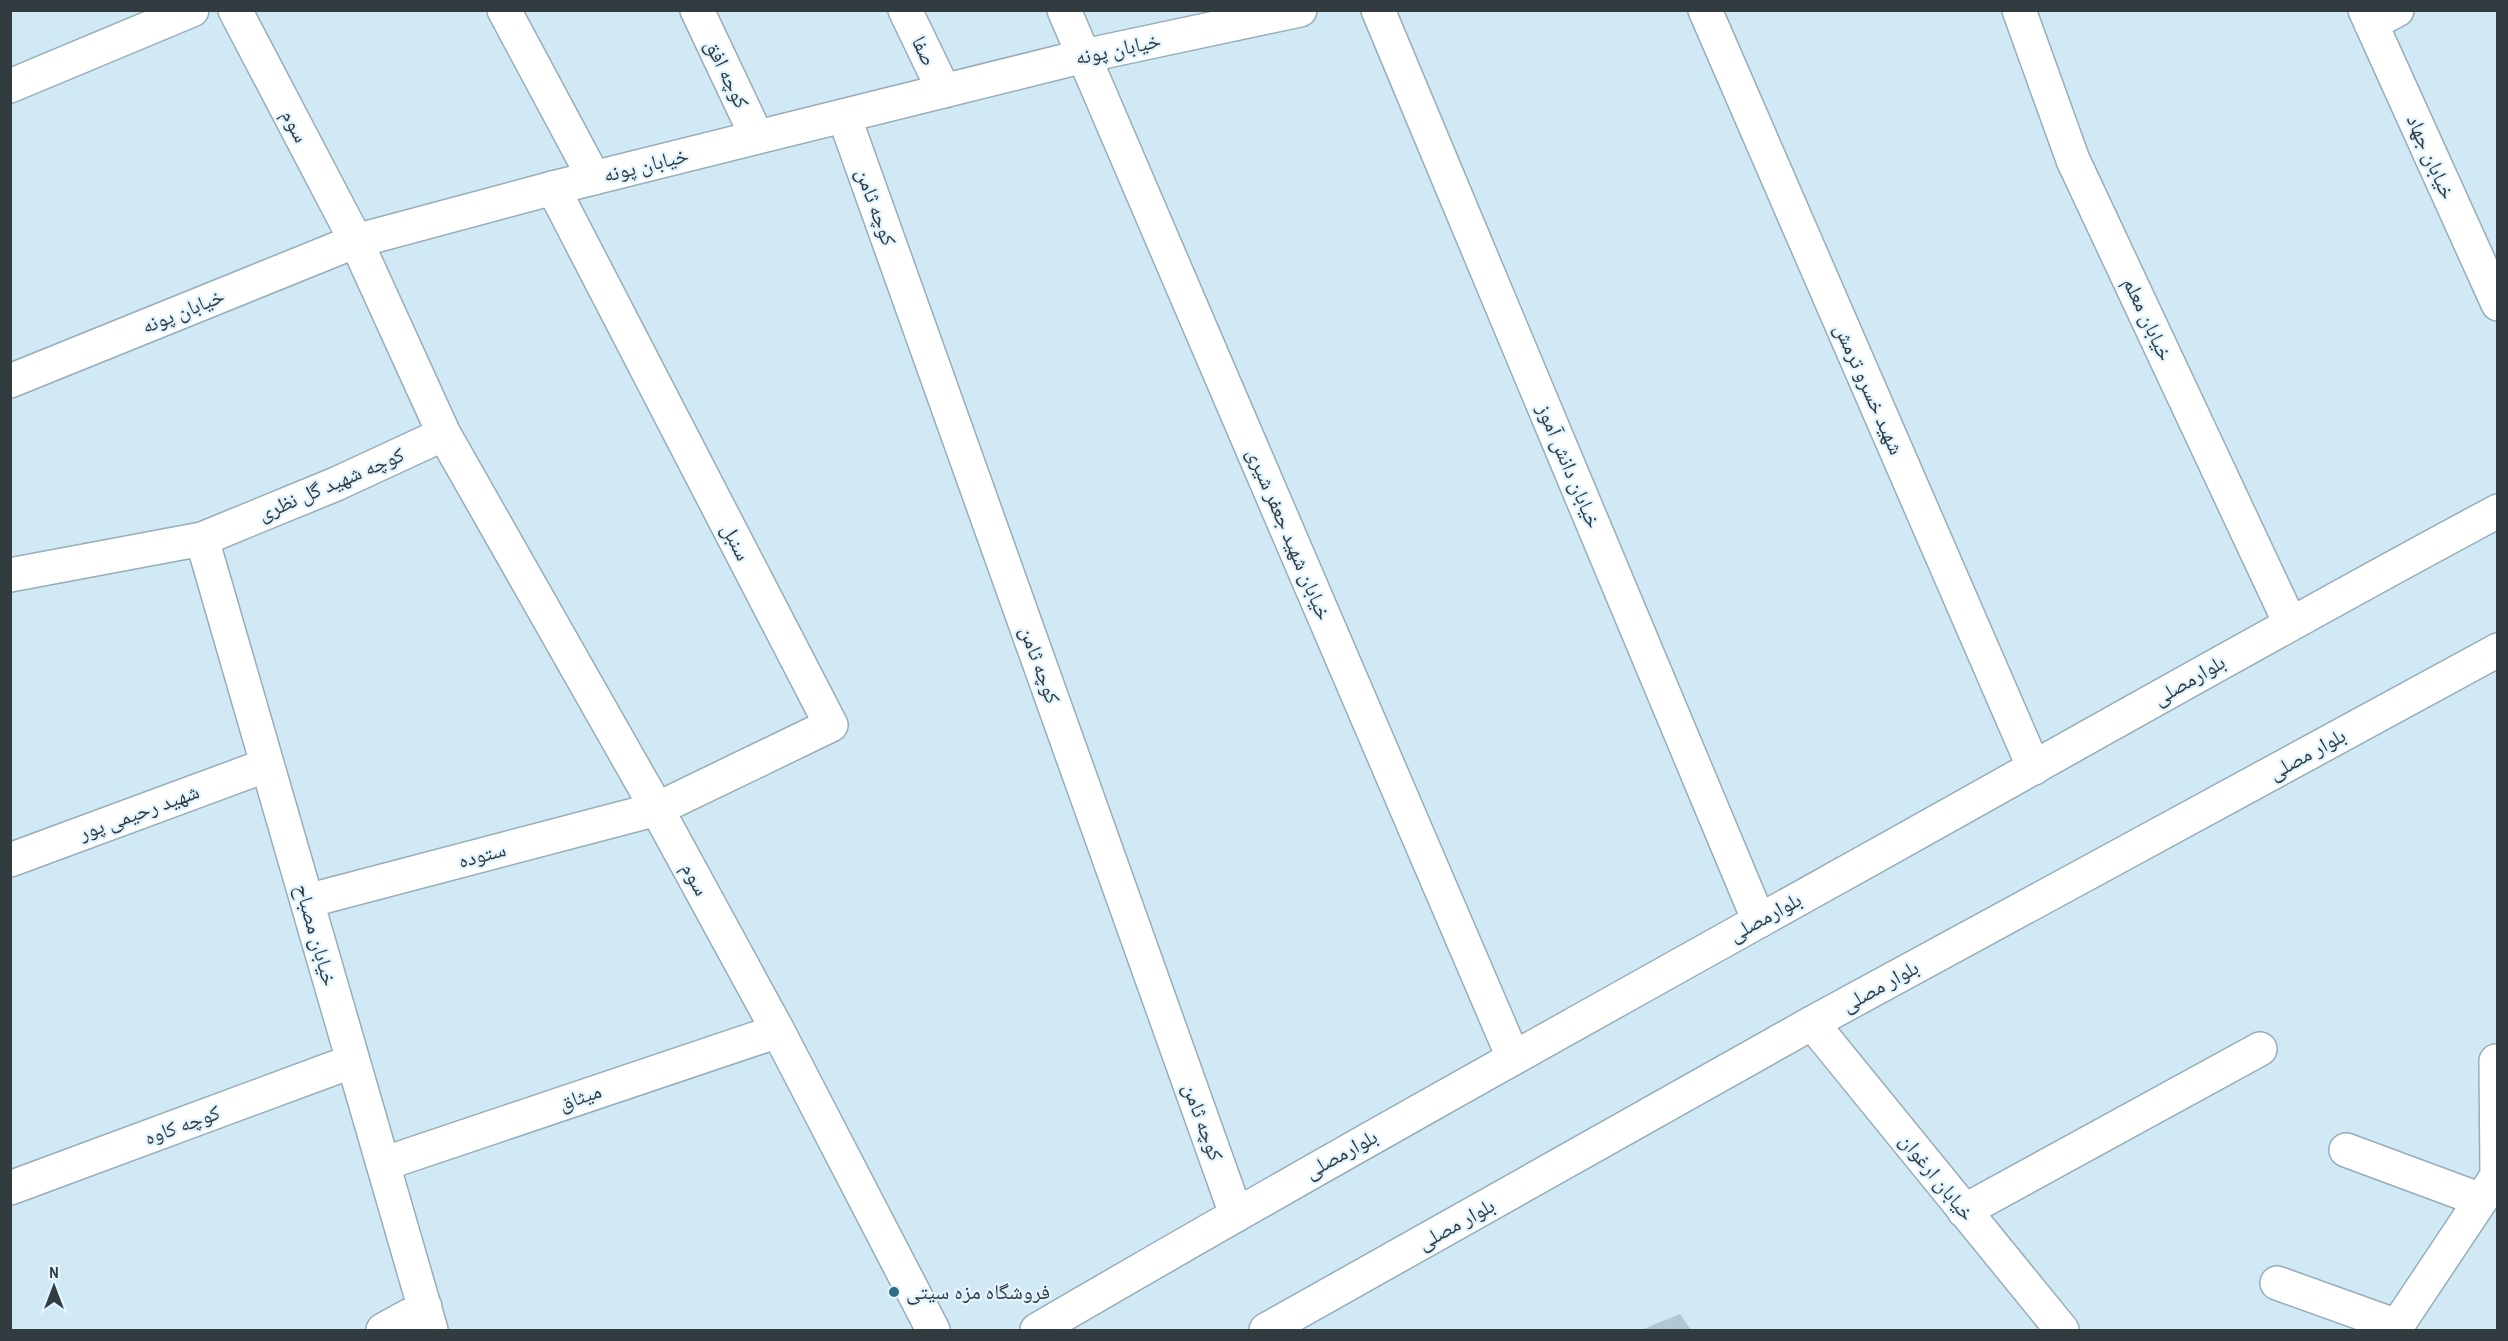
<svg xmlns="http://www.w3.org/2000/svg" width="2508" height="1341" viewBox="0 0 2508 1341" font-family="'Archivo Narrow','Noto Naskh Arabic',sans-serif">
<rect width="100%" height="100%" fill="#d1e9f5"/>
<path fill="#b1c8d4" d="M1680,1314L1691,1330H1641Z"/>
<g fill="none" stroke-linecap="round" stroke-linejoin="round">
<g stroke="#97adb9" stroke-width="36">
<path id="minor" d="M504,10L594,178
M697,10L757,137
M905,10L944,91
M1064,10L1513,1057
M1378,10L1759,921
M1705,10L2034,768
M2019,10L2073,160L2290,623
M2365,10L2498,304
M2371,24L2397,10
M10,86L192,10
M844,116L1236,1214
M444,434L657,809L778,1031L933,1330
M202,539L431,1330
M10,575L202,539L336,484L444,434L356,241L235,10
M10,860L267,765
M307,901L657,809L831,725L553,188
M1812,1023L2062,1330
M2346,1150L2481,1200
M383,1164L778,1031
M10,1188L353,1061
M1964,1211L2260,1049
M2277,1283L2397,1326
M383,1330L425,1307
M2392,1330L2397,1326L2497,1176L2496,1061"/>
</g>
<g stroke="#97adb9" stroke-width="36">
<path id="tertiary" d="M10,381L356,241L553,188L1084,56L1300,10
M1037,1330C1313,1169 1592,1014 1872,858C2080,742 2287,624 2498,511
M1266,1330L1812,1023L2498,650"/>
</g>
<use href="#minor" stroke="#fff" stroke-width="33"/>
<use href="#tertiary" stroke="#fff" stroke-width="33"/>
</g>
<circle fill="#326a84" stroke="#e2f5ff" stroke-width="2" cx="894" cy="1292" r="6"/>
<g text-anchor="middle" stroke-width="4.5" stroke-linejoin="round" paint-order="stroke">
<g font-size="21" fill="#323b40" stroke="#e2f5ff">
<text transform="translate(1118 49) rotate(-12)" y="7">خیابان پونه</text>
<text transform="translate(924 51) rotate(64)" y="7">صفا</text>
<text transform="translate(727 74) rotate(64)" y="7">کوچه افق</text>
<text transform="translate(295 126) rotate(62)" y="7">سوم</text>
<text transform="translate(2431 157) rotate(66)" y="7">خیابان جهاد</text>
<text transform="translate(646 165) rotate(-14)" y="7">خیابان پونه</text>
<text transform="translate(876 207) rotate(70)" y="7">کوچه ثامن</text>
<text transform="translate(183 311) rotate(-22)" y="7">خیابان پونه</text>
<text transform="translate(2148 319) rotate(65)" y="7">خیابان معلم</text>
<text transform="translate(1869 389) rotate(66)" y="7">شهید خسرو ترمش</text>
<text transform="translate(1569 466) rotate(67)" y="7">خیابان دانش آموز</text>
<text transform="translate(331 484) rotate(-23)" y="7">کوچه شهید گل نظری</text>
<text transform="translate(1289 534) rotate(67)" y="7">خیابان شهید جعفر شیری</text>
<text transform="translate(736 542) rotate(63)" y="7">سنبل</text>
<text transform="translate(1040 665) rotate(70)" y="7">کوچه ثامن</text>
<text transform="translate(2189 680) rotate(-30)" y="7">بلوارمصلی</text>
<text transform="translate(2307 754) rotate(-29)" y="7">بلوار مصلی</text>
<text transform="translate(139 812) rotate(-20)" y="7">شهید رحیمی پور</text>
<text transform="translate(482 855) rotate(-15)" y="7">ستوده</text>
<text transform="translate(695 879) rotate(61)" y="7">سوم</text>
<text transform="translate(1765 917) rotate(-29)" y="7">بلوارمصلی</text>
<text transform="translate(316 935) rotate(74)" y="7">خیابان مصباح</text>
<text transform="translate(1880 986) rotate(-29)" y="7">بلوار مصلی</text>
<text transform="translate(580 1097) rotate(-19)" y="7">میثاق</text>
<text transform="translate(1203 1122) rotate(70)" y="7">کوچه ثامن</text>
<text transform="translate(182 1125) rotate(-20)" y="7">کوچه کاوه</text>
<text transform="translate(1341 1154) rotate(-29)" y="7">بلوارمصلی</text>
<text transform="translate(1937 1177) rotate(51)" y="7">خیابان ارغوان</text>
<text transform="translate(1456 1224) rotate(-29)" y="7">بلوار مصلی</text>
</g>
<g font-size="21" fill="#323b40" stroke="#e2f5ff" text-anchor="start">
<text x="906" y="1299">فروشگاه مزه سیتی</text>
</g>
</g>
<rect width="2508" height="1341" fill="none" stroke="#323b40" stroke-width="24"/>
<g transform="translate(54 1287)" stroke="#e2f5ff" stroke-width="4.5" paint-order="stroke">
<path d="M0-4.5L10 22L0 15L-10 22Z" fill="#323b40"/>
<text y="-9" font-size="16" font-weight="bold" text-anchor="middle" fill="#323b40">N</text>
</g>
</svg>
